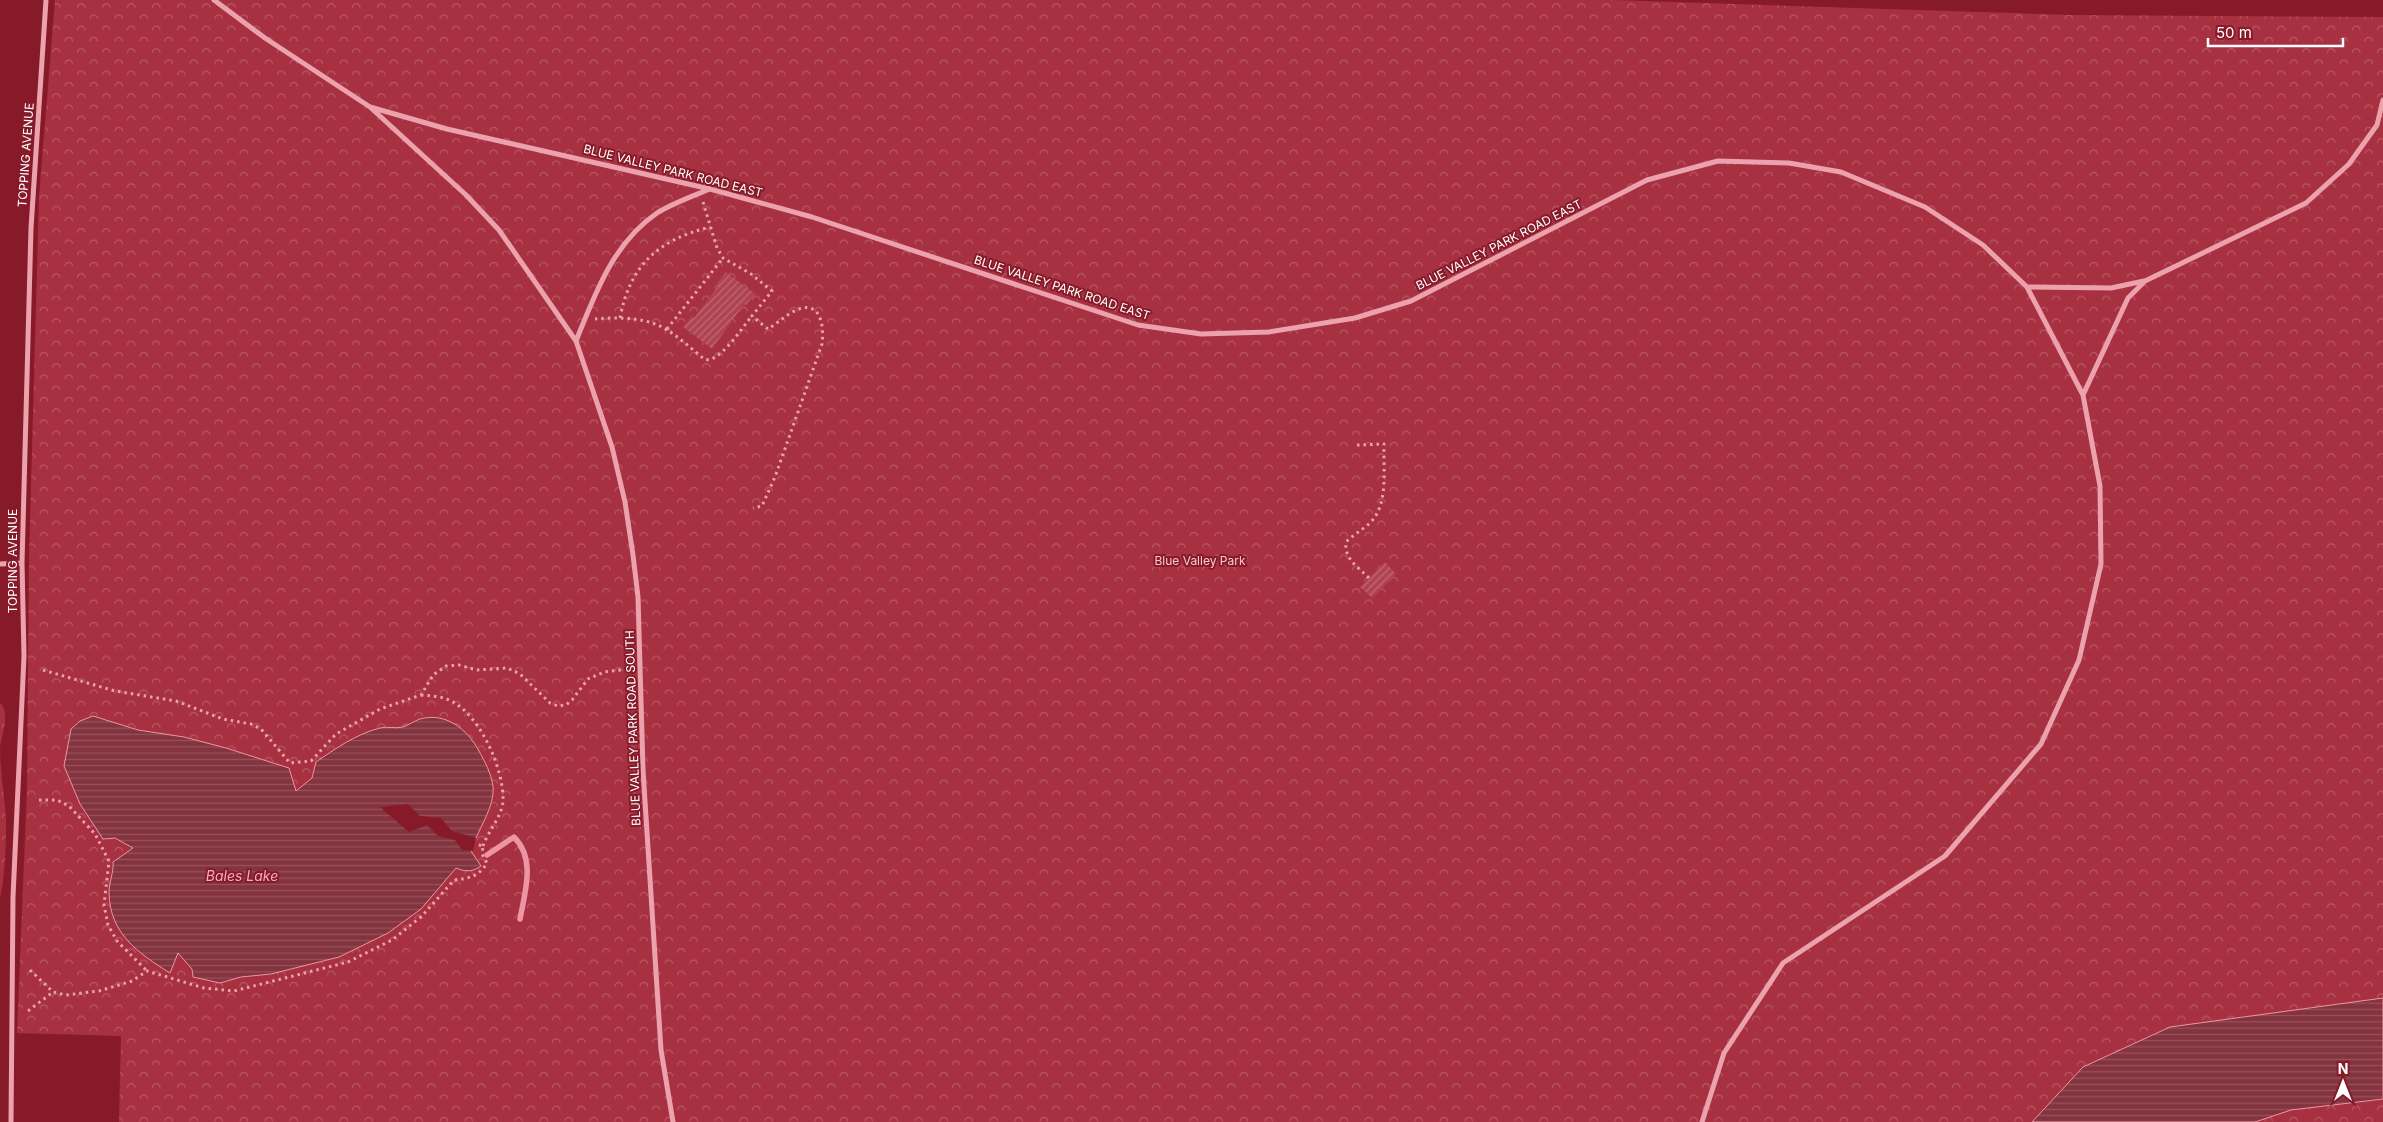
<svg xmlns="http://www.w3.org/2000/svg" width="2383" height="1122" viewBox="0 0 2383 1122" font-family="Inter,sans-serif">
<defs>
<pattern id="forest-crowns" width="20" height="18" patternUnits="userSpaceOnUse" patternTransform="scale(1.25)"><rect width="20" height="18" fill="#a73041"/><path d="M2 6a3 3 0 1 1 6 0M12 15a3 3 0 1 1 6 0" fill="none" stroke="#b95967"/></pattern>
<pattern id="water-rules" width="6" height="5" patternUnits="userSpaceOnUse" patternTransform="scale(1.25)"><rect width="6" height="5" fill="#84343f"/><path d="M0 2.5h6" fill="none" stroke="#96525c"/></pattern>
<pattern id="building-hatch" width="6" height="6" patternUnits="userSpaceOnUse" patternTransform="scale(1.25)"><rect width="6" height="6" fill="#b04353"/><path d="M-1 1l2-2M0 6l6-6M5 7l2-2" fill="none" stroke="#c06975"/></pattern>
</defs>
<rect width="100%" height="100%" fill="#871a29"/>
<path fill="url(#forest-crowns)" d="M55,0H1613L2071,15L2383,17V1122H119L121,1036L17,1033L27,789L29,558L39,197Z
M0,703C11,714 1,735 0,748C0,773 5,797 6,822C6,847 5,874 0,899Z"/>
<path fill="url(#water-rules)" stroke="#ee95a3" d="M93,716L138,730L184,737L226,748L289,768L296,791L312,778L316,762C335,749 356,734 380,728C387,726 395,729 403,727C409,725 414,721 420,719C446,712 467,729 479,751C485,762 491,773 493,786C495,808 477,830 471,851L481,866C473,872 465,872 456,868L421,909L388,933L339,957L271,974L241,977L220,983L193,977L192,969L178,953L170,973C138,953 110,934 109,893C109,882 114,872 113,862L133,848L115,838L103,839L80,804L64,766L71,729L80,721Z
M2383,998V1099L2291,1110L2255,1122H2032L2083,1067L2170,1027Z"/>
<path fill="#871a29" d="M408,804L420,816L441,818L452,831L476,838L473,851L462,850L455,840L438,836L427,825L409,832L380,807Z"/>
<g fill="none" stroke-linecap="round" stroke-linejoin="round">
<path stroke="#ee95a3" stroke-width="5.5" d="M487,855L514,837C536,859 525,892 520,919"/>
</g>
<path fill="url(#building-hatch)" d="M726,272L755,294L746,305L744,304L712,349L683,327L692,316L694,318L719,285L717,283Z
M1385,562L1396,574L1372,598L1360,587Z"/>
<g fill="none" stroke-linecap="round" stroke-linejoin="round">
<path stroke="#eca2ad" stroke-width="3" stroke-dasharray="2.5 4" stroke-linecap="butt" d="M703,202L717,248L723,258L751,274L772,291L752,316L768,329C778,323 788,313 799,309C822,301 824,329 822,344L775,477L762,506L753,508
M620,318C630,265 658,240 710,227
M595,319C617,317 648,317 667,330C680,338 692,349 704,359C719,365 742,327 752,316
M667,329L723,258
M1357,445L1384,444C1383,469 1389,504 1370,523C1362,530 1353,535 1346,542C1344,559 1358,567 1369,578
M43,670L115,691L176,701L223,719L251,724L261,729L290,763L311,761L336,734L380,709L421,695L433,675L446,666L459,665L477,670L507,668L520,674L550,703L558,706L566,705L572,700L588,679L604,672L630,669
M421,695C431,696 442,696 451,701C480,715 504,769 503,801C502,817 488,831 483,846
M39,800H57L69,806L95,834L109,861L104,905L108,925L117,941L147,971
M30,970L53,992L66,995L99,991L132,981L147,971L204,988L234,991L348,962L392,940L422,916L454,880C470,878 478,877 487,863L482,854L483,846L475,844
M28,1011L53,992"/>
<path stroke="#eca2ad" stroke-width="5" d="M214,0L265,38L370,107L466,195L499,230L576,341L612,447L625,502L633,555L638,597L643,770L661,1050L673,1122
M370,107L447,129L710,189L812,217L1138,325L1201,334L1269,332L1355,318L1411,301L1647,180L1718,161L1789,163L1841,172L1925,207L1983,245L2027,287L2083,395
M2027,287L2111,288L2144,281
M576,341C595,294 613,243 657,213C673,203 693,196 710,189
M0,564L22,563
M11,1122L13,897L24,656L22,563L31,228L46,0
M1702,1122L1724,1053L1783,963L1945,856L2041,744L2079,660L2101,564L2100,486L2083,395L2128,298L2145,281L2306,203L2349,164L2377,125L2383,100"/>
</g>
<g text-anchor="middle" stroke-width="4" stroke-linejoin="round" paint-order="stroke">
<g font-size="12" fill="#fff" stroke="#871a29">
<text transform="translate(26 155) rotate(-86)" y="4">TOPPING AVENUE</text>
<text transform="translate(673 171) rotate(14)" y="4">BLUE VALLEY PARK ROAD EAST</text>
<text transform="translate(1499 245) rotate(-27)" y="4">BLUE VALLEY PARK ROAD EAST</text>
<text transform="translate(1062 288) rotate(18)" y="4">BLUE VALLEY PARK ROAD EAST</text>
<text transform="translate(13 561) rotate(-90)" y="4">TOPPING AVENUE</text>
<text transform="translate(633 728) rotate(-92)" y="4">BLUE VALLEY PARK ROAD SOUTH</text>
</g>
<g font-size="12" fill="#f9c8cf" stroke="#871a29">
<text x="1200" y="565">Blue Valley Park</text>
</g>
<g font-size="14" font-style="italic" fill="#f4aeb9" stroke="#871a29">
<text x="242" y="881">Bales Lake</text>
</g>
</g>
<g transform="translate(2343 1082)" stroke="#871a29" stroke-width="4" paint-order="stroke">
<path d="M0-4L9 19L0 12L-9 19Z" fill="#ffffff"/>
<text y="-8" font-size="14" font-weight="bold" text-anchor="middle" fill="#ffffff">N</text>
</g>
<path d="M2208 38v8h135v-8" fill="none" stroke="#ffffff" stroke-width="2.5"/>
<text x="2216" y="38" font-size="15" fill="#ffffff" stroke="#871a29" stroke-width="4" paint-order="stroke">50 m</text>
</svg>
